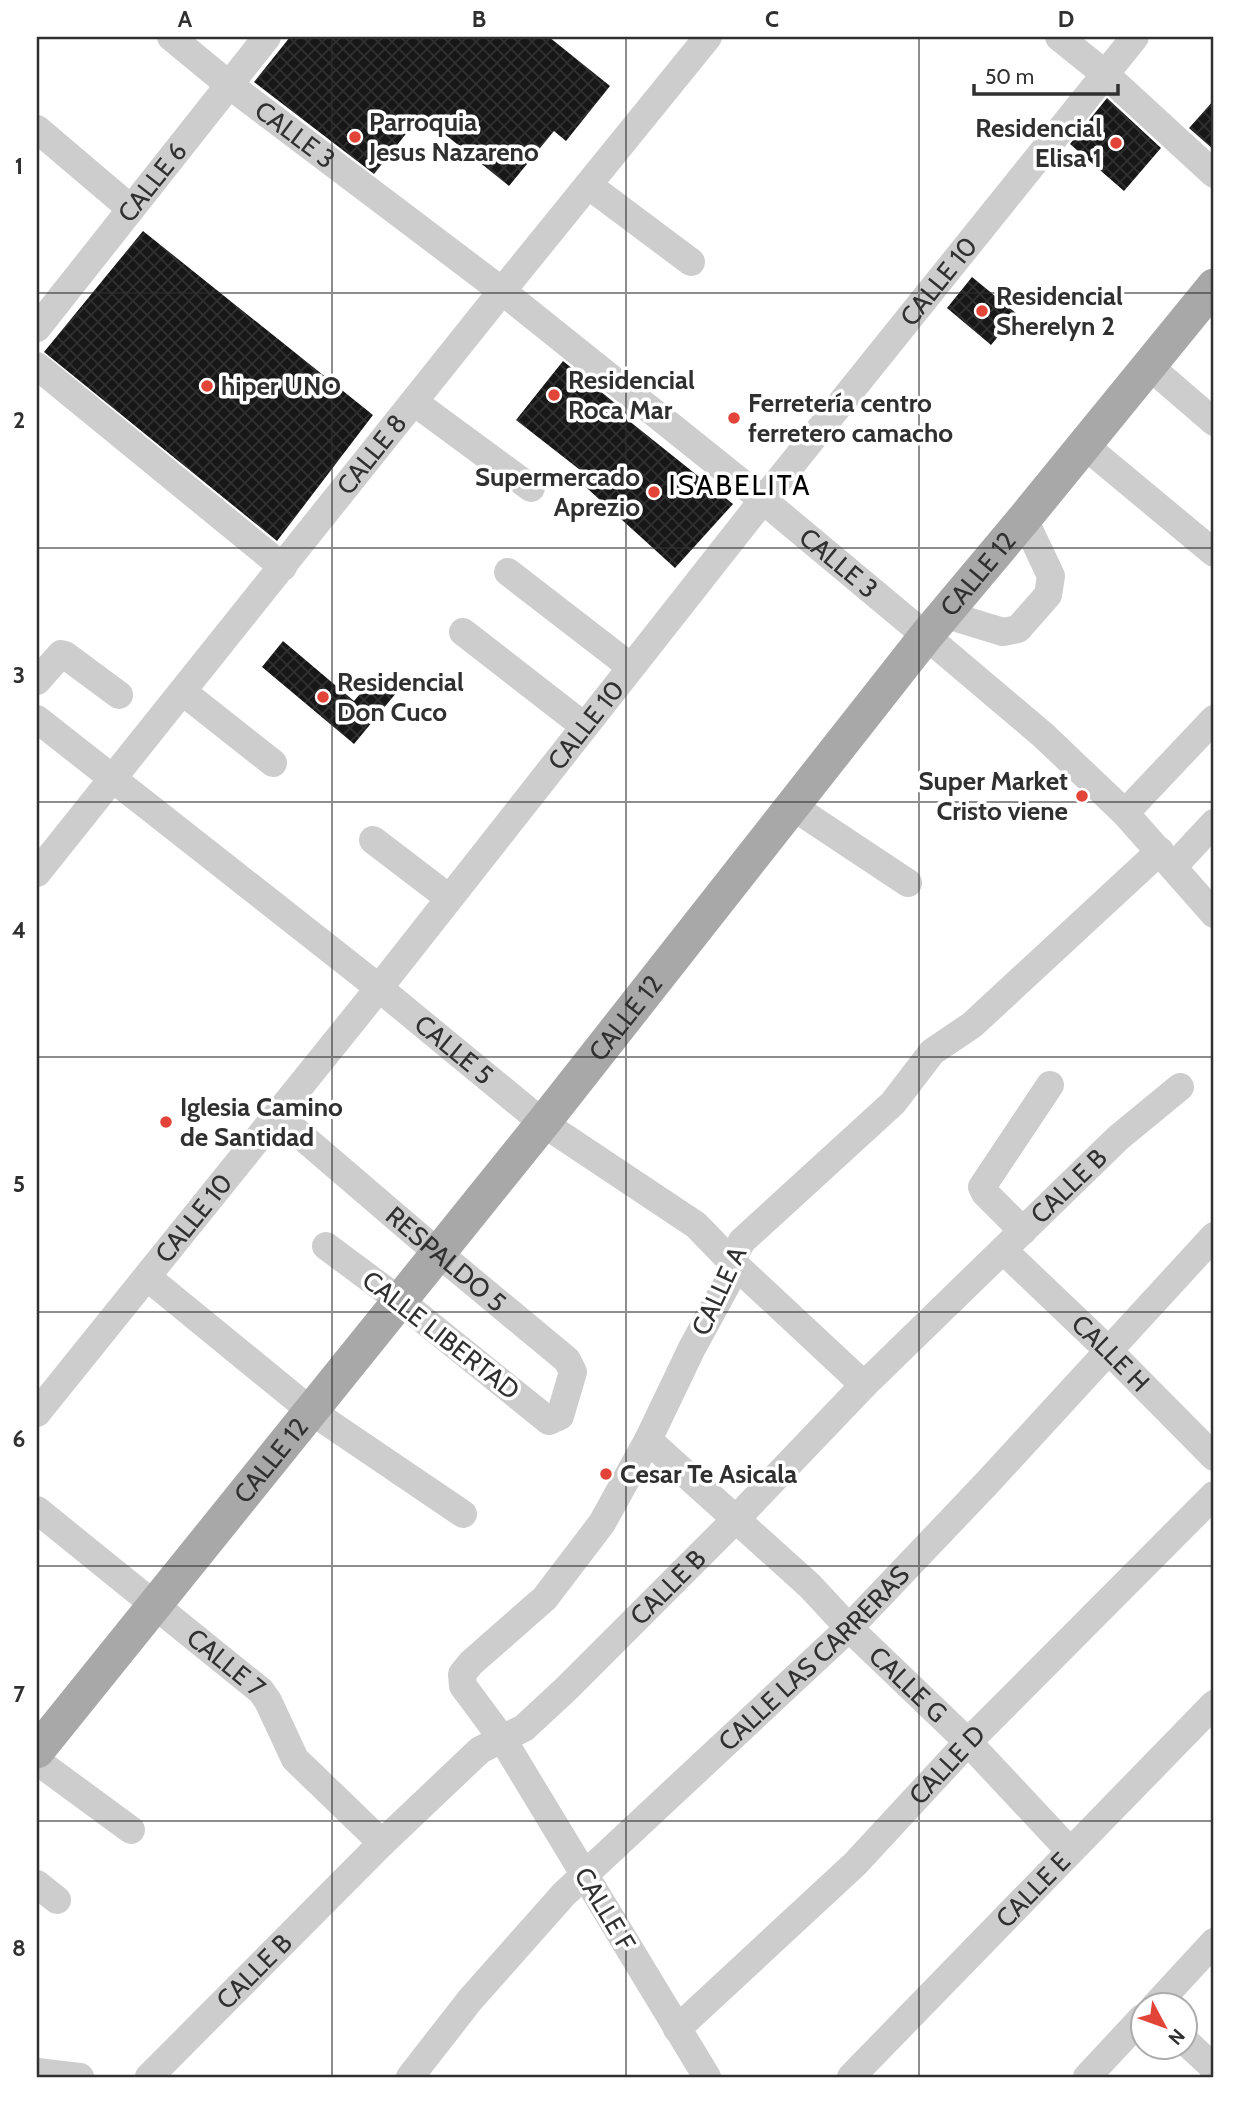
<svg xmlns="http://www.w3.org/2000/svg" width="1251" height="2114" viewBox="0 0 1251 2114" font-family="Cabin,sans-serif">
<defs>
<pattern id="building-cross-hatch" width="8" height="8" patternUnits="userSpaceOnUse" patternTransform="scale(1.75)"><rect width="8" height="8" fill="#171717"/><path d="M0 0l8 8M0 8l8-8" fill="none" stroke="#303030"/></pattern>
</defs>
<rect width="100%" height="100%" fill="#fff"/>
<path fill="url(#building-cross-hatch)" d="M290,37H549L610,86L566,141L554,131L509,186L421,115L374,174L254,82Z
M1107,98L1161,148L1124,191L1070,144Z
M1214,100V150L1189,128Z
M143,231L373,415L277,541L44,352Z
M972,277L1017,314L991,345L947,308Z
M563,361L626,412L623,416L733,504L675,568L578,480L584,473L516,420Z
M283,641L354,701L376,675L397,692L354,744L262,667Z"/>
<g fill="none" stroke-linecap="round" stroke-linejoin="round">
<g stroke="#cdcdcd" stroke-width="28">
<path id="s1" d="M171,37L228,84L502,291L763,500L926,636L1043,735L1125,813L1214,914"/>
<path d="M1059,37L1105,74L1214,174"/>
<path d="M37,129L130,208"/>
<path d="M588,185L691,262"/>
<path id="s2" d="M37,328L267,37"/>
<path d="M37,366L283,567"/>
<path d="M1149,366L1214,422"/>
<path d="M414,402L531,488"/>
<path d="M1084,445L1214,553"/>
<path d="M508,572L631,667"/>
<path d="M944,614L1003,632L1018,629L1048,595L1051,576L1024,519"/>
<path d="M463,632L584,726"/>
<path d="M37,681L61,654L65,655L119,695"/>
<path d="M183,692L273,763"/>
<path id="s3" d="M37,719L379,988L543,1123L696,1225L731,1261L864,1385"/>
<path d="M792,806L908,883"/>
<path d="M1125,813L1214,719"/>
<path d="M373,840L449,898"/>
<path d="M1173,867L1214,823"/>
<path id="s4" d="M37,873L502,291L708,37"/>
<path id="s5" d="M277,1115L438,1253L567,1360L573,1372L560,1416L549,1421L400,1301L326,1246"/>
<path d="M1023,1231L985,1193L982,1187L1050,1085"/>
<path id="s6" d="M1003,1250L1109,1351L1214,1457"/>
<path d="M147,1277L311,1411L463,1514"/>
<path id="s7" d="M37,1413L379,988L763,500L1135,37"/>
<path id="s8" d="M648,1440L810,1586L849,1628L968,1742L1070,1851"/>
<path id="s9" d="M37,1510L261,1691L268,1701L295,1759L382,1843"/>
<path d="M37,1761L131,1830"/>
<path d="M37,1884L57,1900"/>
<path d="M1155,2006L1214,1942"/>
<path id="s10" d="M677,2029L855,1864L968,1742L1214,1495"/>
<path d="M1184,2040L1214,2068"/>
<path d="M37,2072L80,2077"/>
<path id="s11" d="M149,2077L382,1843L480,1750L524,1728L566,1689L737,1518L864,1385L1118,1138L1180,1087"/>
<path id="s12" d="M410,2077L470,2000L564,1894L849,1628L987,1483L1214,1236"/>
<path d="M707,2077L503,1740L463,1686L462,1674L471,1663L545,1598L602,1523L648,1440L692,1348L727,1284L731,1272V1261L742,1241L893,1103L932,1052L972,1025L1160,851"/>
<path id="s13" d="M851,2077L1214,1704"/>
<path d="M1087,2077L1142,2018"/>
</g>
<path stroke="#a8a8a8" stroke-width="35" id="s14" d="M37,1751L543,1123L926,636L1024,519L1214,286"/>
</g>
<path fill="none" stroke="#303030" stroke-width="2" stroke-opacity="0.55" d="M332,37V2077M626,37V2077M919,37V2077M37,293H1214M37,548H1214M37,802H1214M37,1057H1214M37,1312H1214M37,1566H1214M37,1821H1214"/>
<g fill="#e24438" stroke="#fff" stroke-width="2.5">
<circle cx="355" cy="137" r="7"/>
<circle cx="1116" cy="143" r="7"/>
<circle cx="982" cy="311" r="7"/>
<circle cx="207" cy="386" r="7"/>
<circle cx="554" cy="395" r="7"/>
<circle cx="734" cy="418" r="7"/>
<circle cx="654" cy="492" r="7"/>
<circle cx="323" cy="697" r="7"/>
<circle cx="1082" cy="796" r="7"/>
<circle cx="166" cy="1122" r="7"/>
<circle cx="606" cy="1474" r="7"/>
</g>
<g text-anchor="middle" stroke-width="7" stroke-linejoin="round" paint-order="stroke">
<g font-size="26" font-weight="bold" fill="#303030" stroke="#fff" text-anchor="start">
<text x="369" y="131">Parroquia<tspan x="369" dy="30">Jesus Nazareno</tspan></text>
<text x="1102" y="137" text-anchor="end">Residencial<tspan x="1102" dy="30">Elisa 1</tspan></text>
<text x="996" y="305">Residencial<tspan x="996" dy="30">Sherelyn 2</tspan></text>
<text x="568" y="389">Residencial<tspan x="568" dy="30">Roca Mar</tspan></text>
<text x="221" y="395">hiper UNO</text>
<text x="748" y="412">Ferretería centro<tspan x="748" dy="30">ferretero camacho</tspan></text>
<text x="640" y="486" text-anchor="end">Supermercado<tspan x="640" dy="30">Aprezio</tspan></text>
<text x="337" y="691">Residencial<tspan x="337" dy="30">Don Cuco</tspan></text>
<text x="1068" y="790" text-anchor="end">Super Market<tspan x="1068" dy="30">Cristo viene</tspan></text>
<text x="180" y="1116">Iglesia Camino<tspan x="180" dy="30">de Santidad</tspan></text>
<text x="620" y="1483">Cesar Te Asicala</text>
</g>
<g font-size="26" fill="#303030" stroke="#fff">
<text dy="9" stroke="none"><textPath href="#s1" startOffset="158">CALLE 3</textPath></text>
<text dy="9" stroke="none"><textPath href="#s2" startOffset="186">CALLE 6</textPath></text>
<text dy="9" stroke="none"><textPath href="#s7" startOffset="1447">CALLE 10</textPath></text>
<text dy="9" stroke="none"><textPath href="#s4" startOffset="536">CALLE 8</textPath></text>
<text dy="9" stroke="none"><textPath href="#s1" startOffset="850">CALLE 3</textPath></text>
<text dy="9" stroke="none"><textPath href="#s14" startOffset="1507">CALLE 12</textPath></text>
<text dy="9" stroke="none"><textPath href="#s7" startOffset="880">CALLE 10</textPath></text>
<text dy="9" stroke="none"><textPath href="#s14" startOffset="940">CALLE 12</textPath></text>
<text dy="9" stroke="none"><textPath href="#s3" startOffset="532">CALLE 5</textPath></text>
<text dy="9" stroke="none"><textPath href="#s11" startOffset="1283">CALLE B</textPath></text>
<text dy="9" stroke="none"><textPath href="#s7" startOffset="250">CALLE 10</textPath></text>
<text dy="9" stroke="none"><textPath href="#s5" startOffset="222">RESPALDO 5</textPath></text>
<text transform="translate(719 1291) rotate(-65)" y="9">CALLE A</text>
<text transform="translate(441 1335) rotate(38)" y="9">CALLE LIBERTAD</text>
<text dy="9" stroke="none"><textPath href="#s6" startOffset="149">CALLE H</textPath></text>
<text dy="9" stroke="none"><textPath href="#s14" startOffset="373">CALLE 12</textPath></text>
<text dy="9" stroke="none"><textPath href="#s11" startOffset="716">CALLE B</textPath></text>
<text dy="9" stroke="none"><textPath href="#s12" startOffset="583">CALLE LAS CARRERAS</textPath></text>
<text dy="9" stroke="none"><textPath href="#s9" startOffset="243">CALLE 7</textPath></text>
<text dy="9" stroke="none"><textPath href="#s8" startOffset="357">CALLE G</textPath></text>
<text dy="9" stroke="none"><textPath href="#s10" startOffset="378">CALLE D</textPath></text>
<text dy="9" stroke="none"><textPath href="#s13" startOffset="261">CALLE E</textPath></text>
<text transform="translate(605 1909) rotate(59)" y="9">CALLE F</text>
<text dy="9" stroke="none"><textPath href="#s11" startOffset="149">CALLE B</textPath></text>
</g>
<g font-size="28" letter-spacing="2" fill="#000" stroke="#fff">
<text x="740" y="495">ISABELITA</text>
</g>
</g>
<rect width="1251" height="2114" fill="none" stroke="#ffffff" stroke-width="77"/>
<g transform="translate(1164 2026) rotate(131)"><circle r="33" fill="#ffffff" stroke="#acacac" stroke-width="2"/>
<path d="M0-5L12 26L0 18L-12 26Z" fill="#e24438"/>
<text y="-10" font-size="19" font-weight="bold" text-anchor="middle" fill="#303030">N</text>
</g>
<path d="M974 84v10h144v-10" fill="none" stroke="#303030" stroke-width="3.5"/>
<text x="985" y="84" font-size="21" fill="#303030" stroke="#ffffff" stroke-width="5" paint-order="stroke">50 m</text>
<rect x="38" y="38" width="1174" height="2038" fill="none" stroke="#303030" stroke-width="2.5"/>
<g font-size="23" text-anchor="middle" font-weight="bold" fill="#303030">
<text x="185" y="27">A</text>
<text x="479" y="27">B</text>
<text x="772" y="27">C</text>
<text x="1066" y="27">D</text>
<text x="19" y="174">1</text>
<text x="19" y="428">2</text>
<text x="19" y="683">3</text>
<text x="19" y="938">4</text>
<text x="19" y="1192">5</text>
<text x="19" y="1447">6</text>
<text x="19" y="1702">7</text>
<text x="19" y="1956">8</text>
</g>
</svg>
